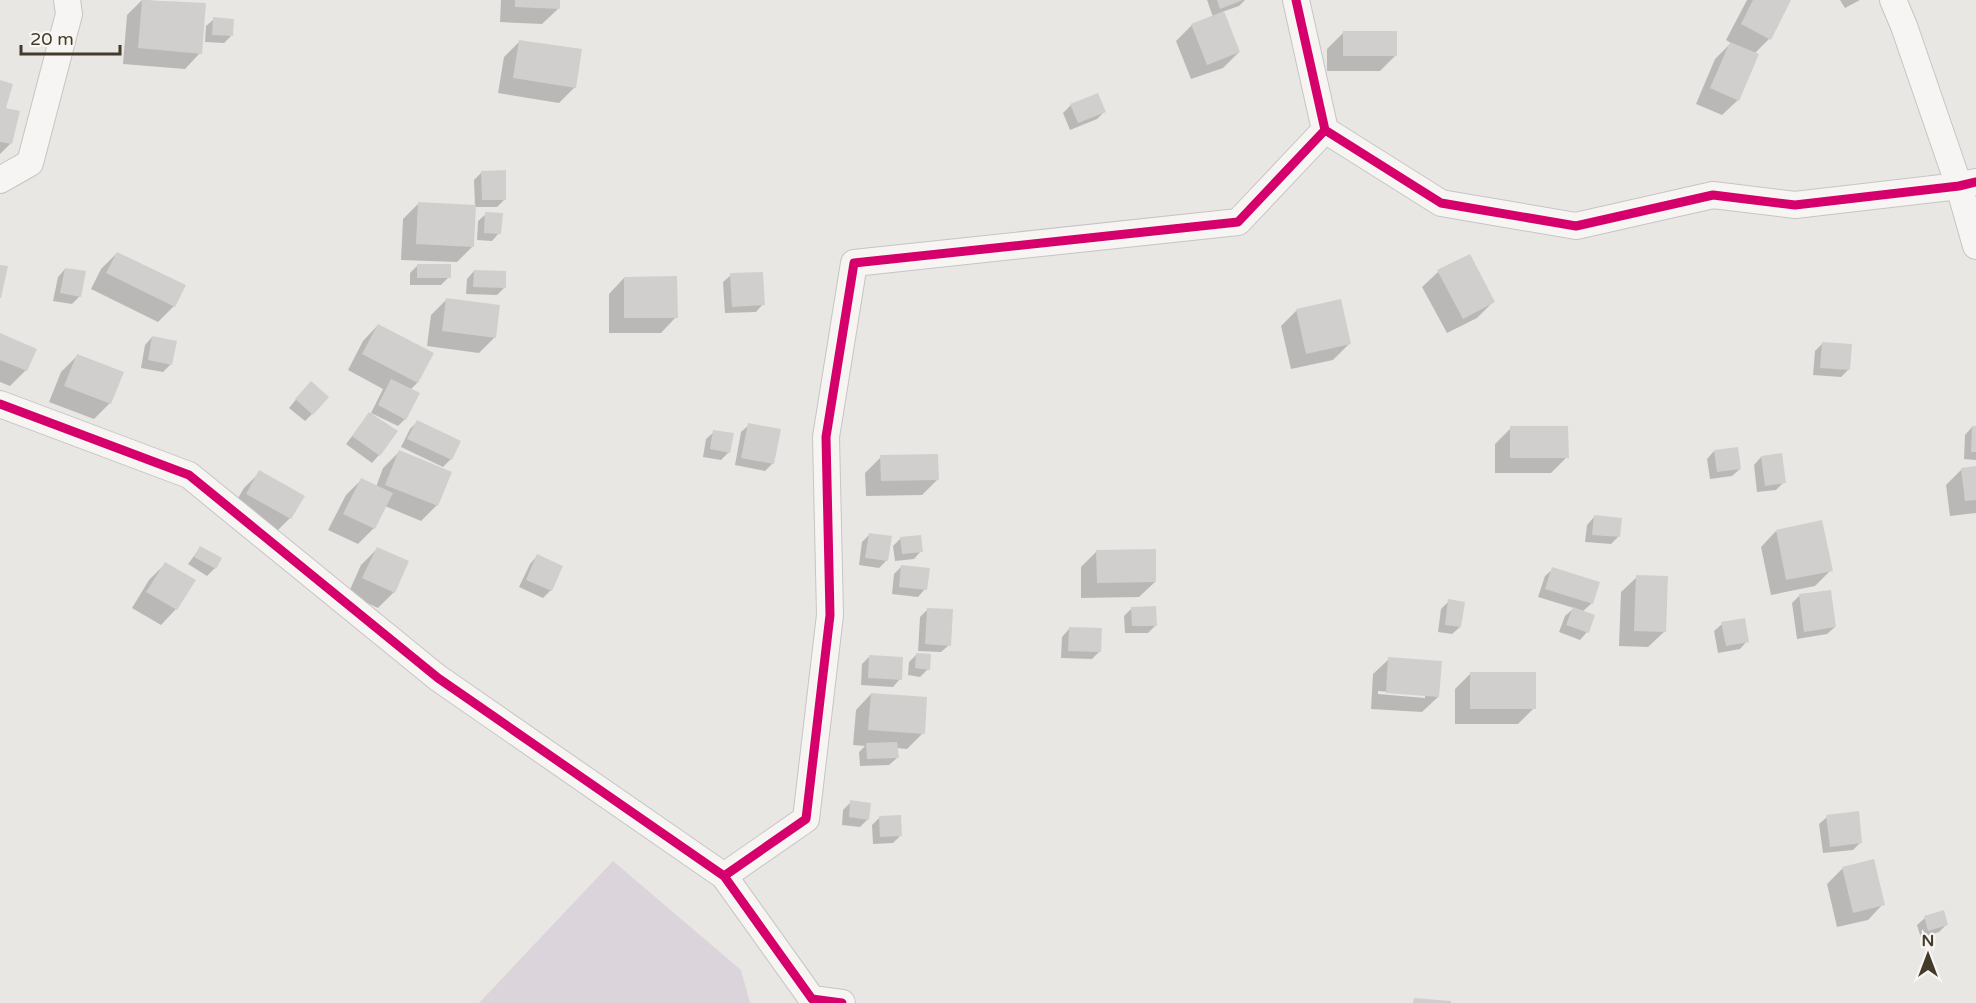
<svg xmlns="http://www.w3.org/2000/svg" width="1976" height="1003" viewBox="0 0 1976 1003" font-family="'Varela Round',sans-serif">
<rect width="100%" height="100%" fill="#e9e7e4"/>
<path fill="#dbd4db" d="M613,861L741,970L750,1003H479Z"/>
<path fill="#0003" fill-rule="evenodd" d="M142,0L205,5L200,53L185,69L123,64L127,15Z
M501,0H558V9L542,24L500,22Z
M1207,0H1245L1239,6L1222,12L1239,52L1223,68L1191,79L1176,41L1192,25L1213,17Z
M1747,0H1790L1769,39L1754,54L1738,100L1722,115L1696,104L1715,59L1731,43L1726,40Z
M1840,0H1860L1845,8Z
M214,19L231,36L224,43L205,42L206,26Z
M1343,33L1396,55L1380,71H1327V49Z
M520,41L575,87L559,103L498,93L504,57Z
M0,82L10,144L0,154Z
M1071,105L1104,112L1097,119L1070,130L1063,113Z
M482,172L505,199L497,207H474L472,247L457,262L401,260L403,219L419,203L475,206L474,180Z
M486,214L499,233L492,241L477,240L478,221Z
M117,253L174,306L158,322L91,289L101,269Z
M418,265L449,277L441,285H410V273Z
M65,269L80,296L72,304L53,301L58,277Z
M474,271L504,288L497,295L466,294L467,279Z
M1438,272L1493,302L1477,318L1447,333L1422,287Z
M731,275L763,304L756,312L725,313L723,282Z
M624,278L676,317L661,333H609V294Z
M447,299L495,337L479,353L427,346L431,315Z
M1297,310L1349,344L1333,360L1291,369L1281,326Z
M378,325L432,353L417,383L410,390L405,419L398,426L371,413L383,389L348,370L363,341Z
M0,335L26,370L10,386L0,382Z
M152,337L171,364L163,372L141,368L145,345Z
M1823,343L1849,369L1841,377L1813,375L1815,351Z
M77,356L110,403L94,419L49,402L61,372Z
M303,391L312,414L305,421L289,408Z
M369,414L379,455L372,463L346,444Z
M417,422L451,459L443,467L401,447L410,429Z
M749,425L773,463L765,471L735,465L741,432Z
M1972,427H1976V460L1964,459L1965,435Z
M1511,428L1567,457L1551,473H1495V444Z
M714,432L729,452L721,460L703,457L706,439Z
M1714,451L1740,469L1732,476L1710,479L1707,459Z
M399,452L437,505L421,521L385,506L374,528L358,544L328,530L346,495L361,480L376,487L383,468Z
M881,457L937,480L922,495L866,496L865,473Z
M1761,457L1784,482L1776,490L1757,492L1754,465Z
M1976,468V513L1950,516L1946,485L1962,469Z
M260,472L290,518L274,534L231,510L244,488Z
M1594,517L1619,536L1611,544L1585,542L1587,525Z
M1776,531L1831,570L1815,586L1771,595L1761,547Z
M870,534L887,560L879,568L859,565L862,542Z
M901,538L921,551L914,559L895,561L893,546Z
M200,548L215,568L207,576L188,564Z
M377,549L407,562L394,592L378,608L348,594L361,565Z
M1097,551L1155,582L1139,597L1081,598V567Z
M537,556L551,590L543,598L519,587L530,564Z
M165,564L176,609L161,625L132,608L149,580Z
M902,566L925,589L918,597L892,594L894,574Z
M1553,569L1598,583L1591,604L1582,612L1587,632L1580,640L1559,632L1565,616L1574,608L1538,597L1545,576Z
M1637,577L1664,632L1648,647L1619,646L1621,592Z
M1799,596L1835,627L1827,634L1797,639L1792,603Z
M1449,601L1460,627L1452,634L1438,632L1441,609Z
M1132,608L1155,626L1148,633H1125L1124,616Z
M928,609L949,645L941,652L918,651L920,617Z
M1722,624L1747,641L1740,649L1718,653L1714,631Z
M1069,629L1100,651L1092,659L1061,658L1062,637Z
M916,655L928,669L920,677L908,675L909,662Z
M870,656L900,679L893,687L861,685L862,664Z
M1389,659L1438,697L1422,712L1371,709L1373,674ZM1378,691L1425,695V698L1378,694Z
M1471,673L1534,708L1518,724H1455V689Z
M871,694L923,733L907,749L896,748L897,758L889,765L860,766L859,752L865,746L853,745L856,710Z
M851,802L868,819L860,827L842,825L843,810Z
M1827,817L1861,842L1853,850L1823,853L1819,824Z
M879,818L900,836L893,843L873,844L872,825Z
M1843,868L1883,904L1868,920L1837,927L1827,884Z
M1925,918L1946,925L1939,932L1921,938L1917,925Z"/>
<path fill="#d1cfcd" d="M142,0L206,3L202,54L138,48Z
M515,0H560V9L515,7Z
M1217,0H1243L1220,9Z
M1753,0H1791L1771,40L1741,24Z
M1224,11L1240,52L1207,65L1191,24Z
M213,17L234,19L233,36L212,35Z
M1343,31H1397V56H1343Z
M519,40L582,49L576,88L513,78Z
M1730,42L1759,54L1739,101L1710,88Z
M0,80L13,84L6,108L20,111L12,144L0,142Z
M1098,93L1106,112L1078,123L1070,104Z
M506,170V200H482L481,171Z
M418,202L476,205L474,247L416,244Z
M485,212L503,213L501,234L484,233Z
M117,252L186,285L175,307L106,273Z
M1470,254L1495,302L1463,319L1437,270Z
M417,264H451V278H417Z
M0,265L8,266L1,298H0Z
M65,268L86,271L81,297L60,293Z
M474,270L506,271V288L473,287Z
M763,272L765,305L732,307L730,273Z
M677,276L678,318H624V277Z
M446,298L500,305L496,338L442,331Z
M1341,299L1351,344L1306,354L1296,309Z
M378,324L434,353L418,383L362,354Z
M0,333L37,349L27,371L0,360Z
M152,336L177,341L172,365L148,360Z
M1822,342L1852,344L1850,370L1820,368Z
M77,354L124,372L111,404L64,386Z
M391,379L420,393L406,420L378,405Z
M311,381L329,397L313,415L295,399Z
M369,412L398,431L380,456L352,436Z
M417,420L461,441L452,460L407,439Z
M748,423L781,429L774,464L741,458Z
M1510,426H1568L1569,458H1510Z
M1972,426H1976V452H1971Z
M713,430L734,433L730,453L710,449Z
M1738,447L1741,469L1717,472L1714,450Z
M399,450L452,472L438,506L385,485Z
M1782,453L1786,483L1765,486L1761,456Z
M938,454L939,480L881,481L880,455Z
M1976,466V500L1965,501L1961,468Z
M259,470L305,496L291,519L246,494Z
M361,478L393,493L375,529L343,514Z
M1594,515L1622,518L1620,537L1592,535Z
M1822,520L1833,571L1786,580L1776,530Z
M869,533L892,536L888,561L865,558Z
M921,535L923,552L902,554L900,537Z
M200,546L222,558L216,569L194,557Z
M377,547L409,561L395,593L362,578Z
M1156,549V582L1097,583L1096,550Z
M537,554L563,566L552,591L526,580Z
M165,562L196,580L177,610L146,592Z
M901,565L930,568L927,590L899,587Z
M1552,567L1600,582L1593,604L1545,589Z
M1636,575L1668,576L1666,632L1634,631Z
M1831,590L1836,627L1804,632L1799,594Z
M1448,599L1465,602L1461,627L1445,625Z
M1156,606L1157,626H1132L1131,607Z
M1573,607L1595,615L1589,633L1566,625Z
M927,608L953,609L951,646L925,644Z
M1745,618L1749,642L1726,646L1721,622Z
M1069,627L1102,628L1101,652L1068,651Z
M916,653L931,654L930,670L915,668Z
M869,655L903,657L902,680L868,678Z
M1388,657L1442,661L1439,697L1386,693Z
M1470,672H1536V709H1470Z
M871,693L927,697L925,734L868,730Z
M897,742L899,758L867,759L866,743Z
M850,800L871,803L869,820L849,817Z
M1859,811L1862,843L1830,847L1826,815Z
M901,815L902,836L880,837L879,816Z
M1874,859L1885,905L1853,913L1842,867Z
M1944,910L1948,925L1928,931L1924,916Z
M1414,998L1451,1001V1003H1413Z"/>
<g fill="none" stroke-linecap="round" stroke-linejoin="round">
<g stroke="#c7c5c2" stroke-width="28">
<path id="minor" d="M1296,0L1325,130L1441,203L1576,226L1713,195L1795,205L1959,186L1976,182
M1893,0L1904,26L1959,186L1976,246
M0,180L30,163L69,14L67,0
M0,404L189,475L438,678L724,876L812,999L842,1003
M724,876L806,819L830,615L826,437L854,263L1238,222L1325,130"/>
</g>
<use href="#minor" stroke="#f6f5f3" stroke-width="26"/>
<g stroke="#f8f6f2" stroke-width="13">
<path id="cycleway" d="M1296,0L1325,130L1441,203L1576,226L1713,195L1795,205L1959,186L1976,182
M0,404L189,475L438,678L724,876L812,999L842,1003
M724,876L806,819L830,615L826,437L854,263L1238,222L1325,130"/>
</g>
<use href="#cycleway" stroke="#d6006c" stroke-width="9"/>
</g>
<g transform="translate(1928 955)" stroke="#f8f6f2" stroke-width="4.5" paint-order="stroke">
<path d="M0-4.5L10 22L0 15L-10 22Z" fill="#433a2a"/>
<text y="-9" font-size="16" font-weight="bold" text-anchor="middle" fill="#433a2a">N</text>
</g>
<path d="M21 45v9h99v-9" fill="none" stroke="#433a2a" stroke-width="3"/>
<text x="30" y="45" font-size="18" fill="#433a2a" stroke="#f8f6f2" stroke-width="4.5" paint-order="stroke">20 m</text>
</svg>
